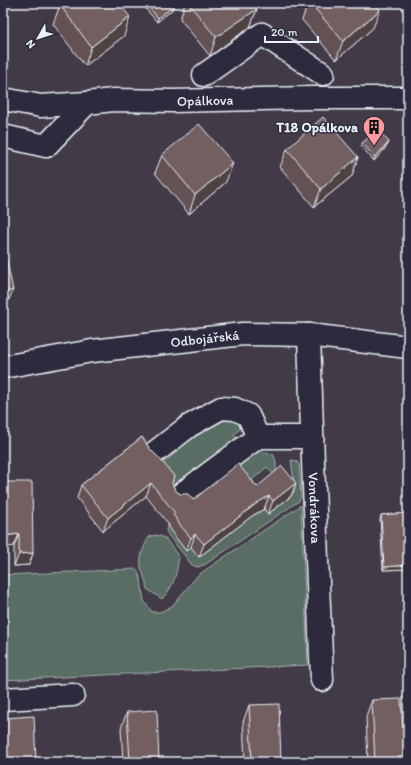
<svg xmlns="http://www.w3.org/2000/svg" width="411" height="765" viewBox="0 0 411 765" font-family="Itim,sans-serif">
<rect width="100%" height="100%" fill="#433a48"/>
<filter id="ink" filterUnits="userSpaceOnUse"><feTurbulence type="fractalNoise" baseFrequency=".025" numOctaves="2"/><feDisplacementMap in="SourceGraphic" scale="8" xChannelSelector="R" yChannelSelector="G"/><feConvolveMatrix kernelMatrix="1 2 1 2 8 2 1 2 1" color-interpolation-filters="sRGB"/></filter>
<g filter="url(#ink)">
<path fill="#5a6d65" stroke="#a1afae" d="M218,416L247,423L234,434L237,437L234,440L237,444L180,489L161,465L178,451L174,446Z
M261,451L273,454L276,461V471L273,474L267,467L252,480L257,487L248,494L183,506L240,460Z
M291,460L296,461L299,464L301,498L299,501L206,564L198,567L192,565L168,535L166,530L168,524L186,550L263,507L268,514L291,496L295,490Z
M301,505L308,665L3,680V575L137,569L141,580L144,601L152,612H160L172,606L198,575Z
M156,535L165,538L179,557C176,575 175,585 162,599L147,589C146,581 143,575 141,567C139,557 144,546 149,537Z"/>
<g fill="none" stroke-linecap="round" stroke-linejoin="round">
<g stroke="#e8f1f8" stroke-width="25">
<g id="minor">
<path d="M204,75L262,34L323,74"/>
<path id="s1" d="M3,99L41,106L87,103L113,100L173,101L311,98H408"/>
<path d="M3,136L46,146L87,103"/>
<path id="s2" d="M309,335L313,462L322,680"/>
<path id="s3" d="M3,367L92,351L243,334L309,335L408,347"/>
<path d="M154,453L189,426L221,408L235,409L248,415L258,437"/>
<path d="M180,495L258,437H312"/>
<path d="M3,699L73,695"/>
</g>
</g>
<use href="#minor" stroke="#2f2a3d" stroke-width="22"/>
</g>
<path fill="#635153" stroke="#e8f1f8" d="M185,3H252L257,9L250,27L210,56L180,19Z
M308,3H374L373,28L336,60L302,20Z
M60,5L124,36L85,66L53,24Z
M147,5L172,10L157,22L145,8Z
M389,142L387,146L374,161L361,146L362,143Z
M287,149L358,157L352,176L314,207L280,167Z
M162,155L226,182L189,214L155,173Z
M408,162V171L406,168Z
M142,437L172,483L175,490L180,494L193,500L257,487L296,483L291,496L268,514L264,509L252,516L199,557L191,547L186,551L176,538L168,527L169,525L146,496L103,531L77,498L81,485Z
M3,482L33,553L29,565L14,566V546Z
M408,513V569L383,570L380,519L381,515Z
M372,700L405,762H368L366,716Z
M249,705L281,762H245L243,722Z
M127,712L159,762H123L121,728Z
M4,718L36,762H3V721Z"/>
<path fill="#504243" stroke="#e8f1f8" d="M174,6L172,10L157,22L158,18Z
M257,9L250,27L210,56L216,37Z
M380,10L373,28L336,60L343,41Z
M130,17L124,36L85,66L91,47Z
M389,142L387,146L374,161L375,157Z
M358,157L352,176L314,207L321,189Z
M233,163L226,182L189,214L195,195Z
M13,290L8,302L3,303V293Z
M151,483L146,496L103,531L108,518Z
M296,483L291,496L268,514L273,501Z
M269,496L264,509L252,516L199,557L204,544L257,503Z
M19,534L14,546L3,548V536Z
M195,534L191,547L186,551L191,538Z
M33,553L29,565L14,566L19,554Z
M408,565V569L383,570L384,567Z"/>
<path fill="#735e60" stroke="#e8f1f8" d="M63,3H119L130,17L91,47L60,5Z
M149,3H172L174,6L158,18L147,5Z
M188,3H252L257,9L216,37Z
M310,3H374L380,10L343,41Z
M323,117L358,157L321,189L287,149Z
M199,124L233,163L195,195L162,155Z
M378,130L389,142L375,157L362,143Z
M3,248L7,262L13,290L3,293Z
M142,437L149,448L160,459L174,476L172,483L175,490L180,494H188L193,500L238,464L257,487L282,466L296,483L273,501L269,496L257,503L204,544L195,534L191,538L180,525L173,514L175,513L151,483L108,518L81,485Z
M3,482H32L33,553L19,554V534L3,536Z
M408,513V565L384,567L381,515Z
M401,699L405,762H375L372,700Z
M279,704L281,762H252L249,705Z
M157,710L159,762H130L127,712Z
M34,716L36,762H6L4,718Z"/>
</g>
<defs>
<g id="building-pin" transform="scale(1.15)"><path d="M0 17L-7.5 6A9.5 9.5 0 1 1 7.5 6Z" fill="#ff9aa2" stroke="#2f2a3d"/><path d="M-4-6H4V6H1V3H-1V6H-4ZM-2.5-4.3h1.7v1.8h-1.7ZM.8-4.3h1.7v1.8H.8ZM-2.5-1h1.7V.8h-1.7ZM.8-1h1.7V.8H.8Z" fill="#111"/></g>
</defs>
<g fill-rule="evenodd">
<use href="#building-pin" x="374" y="127"/>
</g>
<g text-anchor="middle" stroke-width="3" stroke-linejoin="round" paint-order="stroke">
<g font-size="14" fill="#e8f1f8" stroke="#2f2a3d">
<text dy="5" stroke="none"><textPath href="#s1" startOffset="203">Opálkova</textPath></text>
<text dy="5" stroke="none"><textPath href="#s3" startOffset="204">Odbojářská</textPath></text>
<text dy="5" stroke="none"><textPath href="#s2" startOffset="173">Vondrákova</textPath></text>
</g>
<g font-size="14" font-weight="bold" fill="#e8f1f8" stroke="#2f2a3d" text-anchor="end">
<text x="358" y="132">T18 Opálkova</text>
</g>
</g>
<rect width="411" height="765" fill="none" stroke="#2f2a3d" stroke-width="16"/>
<rect x="8" y="8" width="395" height="749" fill="none" stroke="#e8f1f8" stroke-width="1.5" filter="url(#ink)"/>
<g transform="translate(38 38) rotate(231)" stroke="#2f2a3d" stroke-width="3" paint-order="stroke">
<path d="M0-3L7 15L0 10L-7 15Z" fill="#e8f1f8"/>
<text y="-6" font-size="11" font-weight="bold" text-anchor="middle" fill="#e8f1f8">N</text>
</g>
<path d="M265 36v6h53v-6" fill="none" stroke="#e8f1f8" stroke-width="2"/>
<text x="271" y="36" font-size="12" fill="#e8f1f8" stroke="#2f2a3d" stroke-width="3" paint-order="stroke">20 m</text>
</svg>
